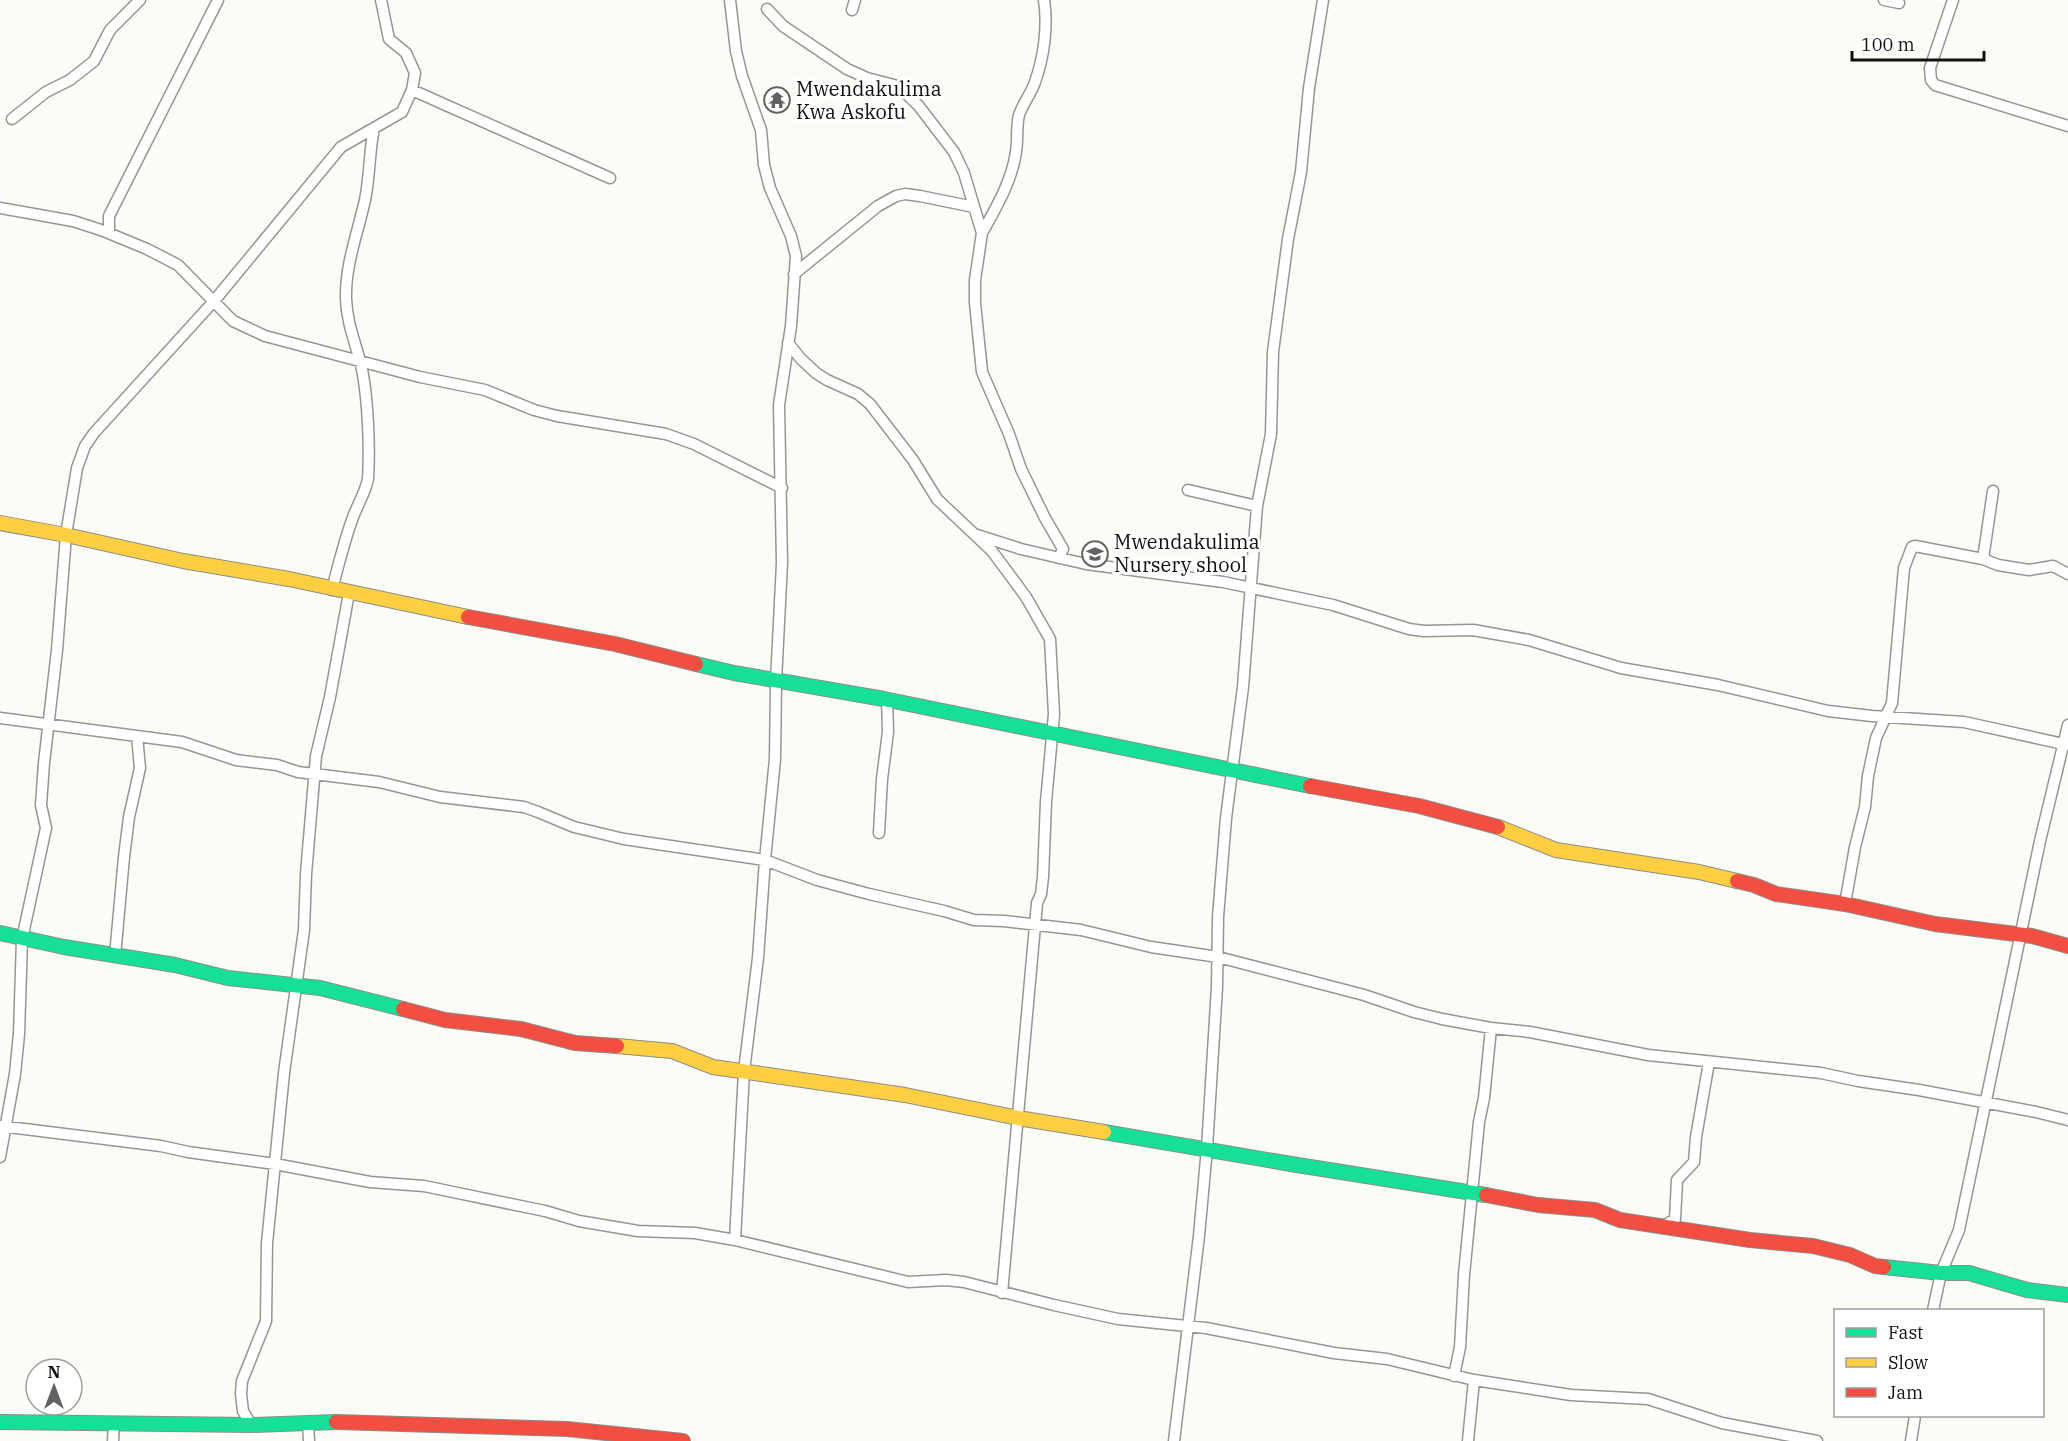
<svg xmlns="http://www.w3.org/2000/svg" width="2068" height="1441" viewBox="0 0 2068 1441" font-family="'IBM Plex Serif',serif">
<rect width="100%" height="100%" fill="#fbfcf6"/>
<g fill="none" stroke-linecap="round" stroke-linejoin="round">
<g stroke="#969694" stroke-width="13">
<path id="street" d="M730,0L736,51L742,76L761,130L764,165L770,188L791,236L796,256L791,326L779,405L782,563L776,681L775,759L765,860L758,958L744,1071L735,1240
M1884,0L1899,3
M1953,0L1930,68L1931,80L1935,85L2068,126
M767,9L783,26L847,69L867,78L898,86L918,105L954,152L964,173L982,233L975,280V303L982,372L1009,434L1021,469L1045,518L1063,549L1059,558
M852,10L855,0
M412,90L610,178
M12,119L46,92L70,80L94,61L110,30L140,0
M0,208L73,221L101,230L147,249L178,265L233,321L265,336L420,377L485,390L534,410L557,416L666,434L694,444L782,488
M109,233V216L218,0
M982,233C996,208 1012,181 1016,152C1018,140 1016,127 1019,115C1023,103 1031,94 1035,82C1044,57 1048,26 1044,0
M794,274L878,206L896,196L905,194L920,196L974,207
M788,343L801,359L816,373L827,380L858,394L870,404L913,460L937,499L992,551L1026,597L1050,639L1054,714L1046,802L1043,877L1041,894L1037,903L1002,1293
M1188,490L1257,506
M1993,491L1983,559L1998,565L2029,570L2053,566L2068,574
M974,534L1021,549L1086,564L1223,582L1333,605L1409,629L1424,631L1473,630L1529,640L1621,668L1718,685L1828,711L1872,716L1964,722L2068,745
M332,590C338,566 344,542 352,520C357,505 365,494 368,479C370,447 368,392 360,361C354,339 347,322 346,299C345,265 358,232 365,200C370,176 369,152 374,128
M0,718L182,742L236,760L277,765L298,772L379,782L440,797L524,807L538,812L574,827L624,839L765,860L817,880L869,894L944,911L974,920L1004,921L1081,930L1151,947L1218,957L1364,995L1414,1012L1442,1019L1491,1028L1530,1032L1648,1055L1821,1073L1858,1081L1919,1090L2036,1112L2068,1120
M879,833L882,779L888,732L887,699
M1845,904L1855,847L1865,807L1868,776L1876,738L1892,703L1904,568L1912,547L1915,546L1983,559
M115,956L124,857L129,817L140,768L137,736
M0,1126L161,1146L188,1152L275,1164L370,1182L424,1186L545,1211L579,1221L638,1231L695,1233L735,1240L908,1282L946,1280L964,1282L1054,1305L1118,1319L1206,1328L1334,1353L1387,1359L1474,1380L1571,1395L1648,1399L1722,1423L1817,1441
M0,1157L15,1074L19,1034L22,939L46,828L41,805L44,763L57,650L66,535L77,468L85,446L94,433L214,301L341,147L402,112L412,90L415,73L406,53L389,39L381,0
M1664,1226L1675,1219L1677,1180L1694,1162L1696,1137L1709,1062
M1933,1310L1941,1273L1959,1230L2040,841L2068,725
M1454,1376L1460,1347L1464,1275L1479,1122L1484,1098L1491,1028
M308,1423L309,1441
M251,1425L243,1411L241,1394L242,1381L266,1321L267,1243L284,1073L304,930L306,874L316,756L330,697L349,593
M113,1441L114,1423
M1174,1441L1199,1236L1207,1148L1217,987L1218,917L1226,818L1243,687L1257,506L1271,434L1273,352L1288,239L1301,172L1309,88L1323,0
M1468,1441L1474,1380
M1911,1441L1915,1416"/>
</g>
<g stroke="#8c8d8a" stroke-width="16">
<path id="fast" d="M696,664L734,673L884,699L1310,786
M0,933L64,947L175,965L228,978L320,988L403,1009
M1104,1132L1291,1164L1486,1195
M1884,1267L1941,1273H1969L2027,1290L2068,1295
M0,1422L251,1425L336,1422"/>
</g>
<g stroke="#8c8d8a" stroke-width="16">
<path id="slow" d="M0,523L66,535L183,561L289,579L468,617
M1498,827L1556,850L1699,872L1737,881
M617,1046L672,1051L713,1067L905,1095L1018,1118L1104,1132"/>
</g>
<g stroke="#8c8d8a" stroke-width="16">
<path id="jam" d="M468,617L615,644L696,664
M1310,786L1419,806L1498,827
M1737,881L1754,885L1776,894L1845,904L1935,924L2032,936L2068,946
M403,1009L445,1020L521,1029L575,1043L617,1046
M1486,1195L1538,1205L1595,1210L1620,1220L1750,1240L1813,1246L1850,1255L1875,1266L1884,1267
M336,1422L567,1429L683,1441"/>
</g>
<use href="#street" stroke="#fefffe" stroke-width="10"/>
<use href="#fast" stroke="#16e098" stroke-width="14"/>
<use href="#slow" stroke="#ffcf43" stroke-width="14"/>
<use href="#jam" stroke="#f24e42" stroke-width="14"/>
</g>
<defs>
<g id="temple-ring" transform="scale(1.35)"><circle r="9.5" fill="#fff" stroke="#626360" stroke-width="1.5"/><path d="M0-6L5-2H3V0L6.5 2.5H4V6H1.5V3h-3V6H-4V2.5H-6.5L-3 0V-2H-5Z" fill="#626360"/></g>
<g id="school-ring" transform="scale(1.35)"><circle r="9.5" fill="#fff" stroke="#626360" stroke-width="1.5"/><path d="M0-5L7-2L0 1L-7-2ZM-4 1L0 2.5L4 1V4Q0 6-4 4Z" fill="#626360"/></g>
</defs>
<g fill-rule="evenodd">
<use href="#temple-ring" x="777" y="100"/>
<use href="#school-ring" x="1095" y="554"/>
</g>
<g text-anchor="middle" stroke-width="6" stroke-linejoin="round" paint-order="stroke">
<g font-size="20" fill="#101010" stroke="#fff" text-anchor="start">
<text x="796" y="96">Mwendakulima<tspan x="796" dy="23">Kwa Askofu</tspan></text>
<text x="1114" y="549">Mwendakulima<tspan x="1114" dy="23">Nursery shool</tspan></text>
</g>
</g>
<rect x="1834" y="1309" width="210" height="108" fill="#ffffff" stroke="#9f9f9f" stroke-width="1.5"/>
<rect x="1846" y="1328" width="30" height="9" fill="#16e098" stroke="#9f9f9f" stroke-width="1.5"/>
<text x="1888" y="1339" font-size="18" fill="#101010">Fast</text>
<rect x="1846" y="1358" width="30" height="9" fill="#ffcf43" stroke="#9f9f9f" stroke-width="1.5"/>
<text x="1888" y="1369" font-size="18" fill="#101010">Slow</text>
<rect x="1846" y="1388" width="30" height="9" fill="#f24e42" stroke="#9f9f9f" stroke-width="1.5"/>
<text x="1888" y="1399" font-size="18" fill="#101010">Jam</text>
<g transform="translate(54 1387)"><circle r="28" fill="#ffffff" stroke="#9f9f9f" stroke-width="1.5"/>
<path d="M0-4.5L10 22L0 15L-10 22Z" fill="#626360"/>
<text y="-9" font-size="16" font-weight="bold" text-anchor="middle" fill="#101010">N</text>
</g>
<path d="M1852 51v9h132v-9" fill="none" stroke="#101010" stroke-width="3"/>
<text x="1861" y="51" font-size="18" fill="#101010" stroke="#ffffff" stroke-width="4.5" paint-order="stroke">100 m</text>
</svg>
